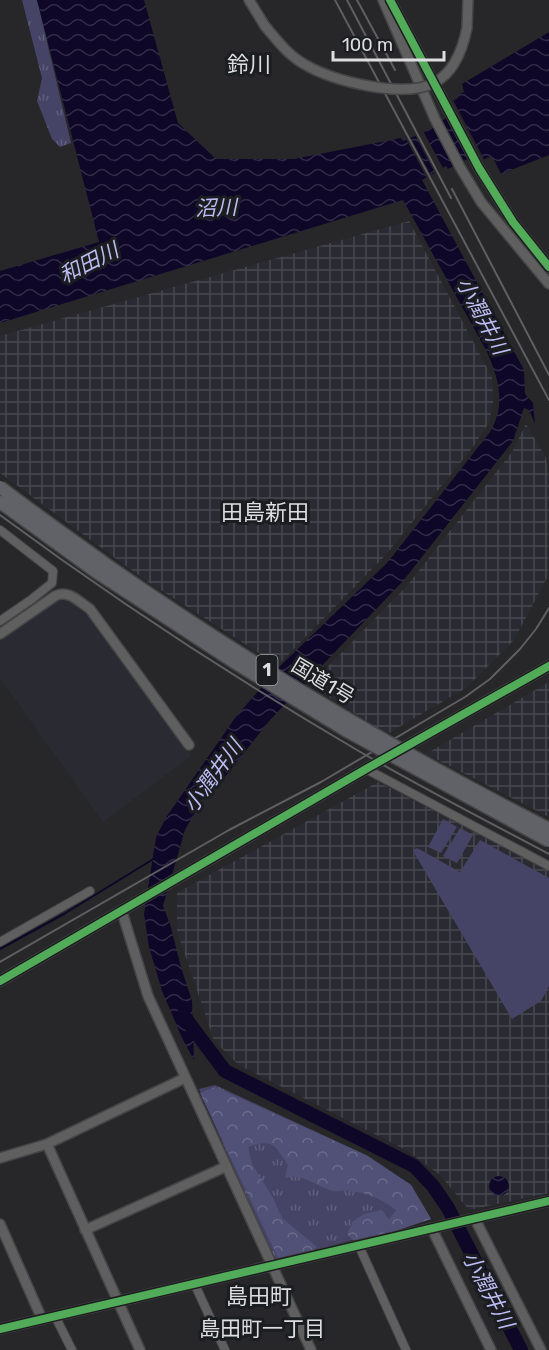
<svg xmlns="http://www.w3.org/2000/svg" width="549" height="1350" viewBox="0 0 549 1350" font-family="Rubik,'Noto Sans JP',sans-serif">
<defs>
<pattern id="industrial-grid" width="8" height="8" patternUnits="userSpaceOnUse" patternTransform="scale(1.5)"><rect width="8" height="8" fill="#2a2a33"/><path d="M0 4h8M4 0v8" fill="none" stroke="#484850"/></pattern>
<pattern id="grass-tufts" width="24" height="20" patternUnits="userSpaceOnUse" patternTransform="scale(1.5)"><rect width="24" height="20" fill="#464466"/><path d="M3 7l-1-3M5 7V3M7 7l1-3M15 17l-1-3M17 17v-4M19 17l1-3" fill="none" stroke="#605f7c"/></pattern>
<pattern id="forest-crowns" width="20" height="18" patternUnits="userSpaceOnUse" patternTransform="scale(1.5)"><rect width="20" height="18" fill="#515177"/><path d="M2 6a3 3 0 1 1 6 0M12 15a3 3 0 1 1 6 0" fill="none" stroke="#6a6a8a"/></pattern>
<pattern id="water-waves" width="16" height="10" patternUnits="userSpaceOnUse" patternTransform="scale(1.5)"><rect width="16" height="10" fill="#0e0728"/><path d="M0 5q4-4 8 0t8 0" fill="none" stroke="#312b47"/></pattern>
</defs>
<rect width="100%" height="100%" fill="#272729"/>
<path fill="#2a2a33" d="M65,599L93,620L191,756L103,822L0,678V641L59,600Z"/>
<path fill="url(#industrial-grid)" d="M409,221L492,377L493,402L489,423L473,447L384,557L278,665L145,580L0,473V336Z
M526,424L546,458L549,477L548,576L514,640L466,688L387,734L310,685L406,587L512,452Z
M549,682V817L426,754Z
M378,782L549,870V1193L469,1210L440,1175L406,1150L239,1065L214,1041L177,931V893Z"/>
<path fill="url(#grass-tufts)" d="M22,0H37L71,143L60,147L52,139L37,101L42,78Z
M215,1085L368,1156L411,1185L431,1219L274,1261L199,1089Z"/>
<path fill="url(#forest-crowns)" d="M215,1087L366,1155L411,1185L431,1219L357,1244L347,1234C355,1215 362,1214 382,1210L389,1220L396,1210C382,1199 366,1192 348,1191C342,1190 336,1193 330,1190C314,1185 302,1173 285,1178L288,1165C275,1145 273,1138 248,1147L252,1164L273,1198L282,1218L317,1247L310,1253L279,1260L200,1093Z"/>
<path fill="#464466" d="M443,819L457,827L441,853L428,847Z
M460,828L473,835L457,863L443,856Z
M480,840L549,878V986L541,1001L512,1019L413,851L417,848L460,872Z"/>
<path fill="url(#water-waves)" d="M37,0H144L178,123L216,159H294L401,138L403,141L427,131L446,118L441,108L458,98V95L464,92L462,84L549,32V155L501,174L492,156L471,165L467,159L448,169L446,166L422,180L524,370L525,394L533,403L535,424L529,410L524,408L513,441L429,548L403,581L270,720L224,778L210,786L185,830L163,906L170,924L181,967L192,1001L194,1060L182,1038L162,991L149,947L144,914L156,837L167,816L235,718L278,668L387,563L490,432C506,405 499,379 487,352L403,200L0,323V271L99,242Z
M489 1186a10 10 0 1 1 20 0a10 10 0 1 1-20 0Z"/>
<path fill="#272729" d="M452,98L486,163L473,168L440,106Z
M422,129L444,170L436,175L414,133Z
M409,135L432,177L428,180L405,137Z"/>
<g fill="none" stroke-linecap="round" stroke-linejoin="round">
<path stroke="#0e0728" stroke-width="2" d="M0,949L64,914L155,858"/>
<path stroke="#0e0728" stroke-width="14" d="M183,1015L225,1071L414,1166L433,1186L448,1208L521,1350"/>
<g stroke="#454547" stroke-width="10">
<path id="minor" d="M0,530L53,571L52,583L32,599L0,621
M366,769L549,866
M0,942L90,891
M359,1246L406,1350
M195,1285L225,1350
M55,1316L72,1350"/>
</g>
<g stroke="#454547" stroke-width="12">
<path id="tertiary" d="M249,0L265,26
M383,0L435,119L460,167L481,202L549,284
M390,0L479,168L513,222L549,267
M467,28L468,0
M0,634L55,596C68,589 79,602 90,609L189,745
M122,912L148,996L311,1350
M0,981L366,769L549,666
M47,1144L140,1350
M0,1158L47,1144L185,1078
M475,1219L541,1350
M0,1224L42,1319
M432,1229L491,1350
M85,1230L225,1167
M0,1329L549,1201"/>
</g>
<use href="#minor" stroke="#5f5f60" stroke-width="8"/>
<use href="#tertiary" stroke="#5f5f60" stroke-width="9"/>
<path stroke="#5f5f61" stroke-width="2" d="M335,0L549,400
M347,0L451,198
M357,0L395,70
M452,189L549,375
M0,515C115,600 234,678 357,750C420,787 485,820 549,854
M0,962L229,830L321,782L465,697L490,679L520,649L536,629L549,608"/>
<g stroke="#454547" stroke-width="12" stroke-linecap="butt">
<path id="tertiary-bridge" d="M265,26C277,40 288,55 304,64C324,76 347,82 369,86C424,96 455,87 467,28"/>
</g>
<g stroke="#454547" stroke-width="15" stroke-linecap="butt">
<path id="trunk-bridge" d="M0,487C35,514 71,539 107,565C248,663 396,751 549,829
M0,502L95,571L234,662L347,731L549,841"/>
</g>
<use href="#tertiary-bridge" stroke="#5f5f60" stroke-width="9"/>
<use href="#trunk-bridge" stroke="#616168" stroke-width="12"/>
<g stroke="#1c1d20" stroke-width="11">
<path id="cycleway" d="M390,0L479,168L513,222L549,267
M0,981L366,769L549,666
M0,1329L549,1201"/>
</g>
<use href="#cycleway" stroke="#51ab58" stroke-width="8"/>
</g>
<g text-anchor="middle" stroke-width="6" stroke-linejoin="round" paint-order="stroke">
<rect fill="#1c1d20" stroke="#a3a4a6" stroke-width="1.5" x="256.5" y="655" width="21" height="30" rx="4.5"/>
<g font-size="18" font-weight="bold" fill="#dddee0">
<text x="267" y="676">1</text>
</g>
<g font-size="20" fill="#dddee0" stroke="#1c1d20">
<text transform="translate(323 681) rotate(31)" y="7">国道1号</text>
</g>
<g font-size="21" font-style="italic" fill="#bcbcf5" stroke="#1c1d20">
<text transform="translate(216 208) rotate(-2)" y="7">沼川</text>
<text transform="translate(89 263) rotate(-27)" y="7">和田川</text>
<text transform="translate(482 316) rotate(62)" y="7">小潤井川</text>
<text transform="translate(213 776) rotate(-54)" y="7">小潤井川</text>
<text transform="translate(488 1290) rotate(62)" y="7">小潤井川</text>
</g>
<g font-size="21" fill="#dddee0" stroke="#1c1d20">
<text x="262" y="1336">島田町一丁目</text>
</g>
<g font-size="22" fill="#dddee0" stroke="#1c1d20">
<text x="249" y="72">鈴川</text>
<text x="265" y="520">田島新田</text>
<text x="259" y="1304">島田町</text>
</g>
</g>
<path d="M333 51v9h111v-9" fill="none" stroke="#dddee0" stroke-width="3"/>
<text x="342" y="51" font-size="18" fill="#dddee0" stroke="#1c1d20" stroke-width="4.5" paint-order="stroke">100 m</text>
</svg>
